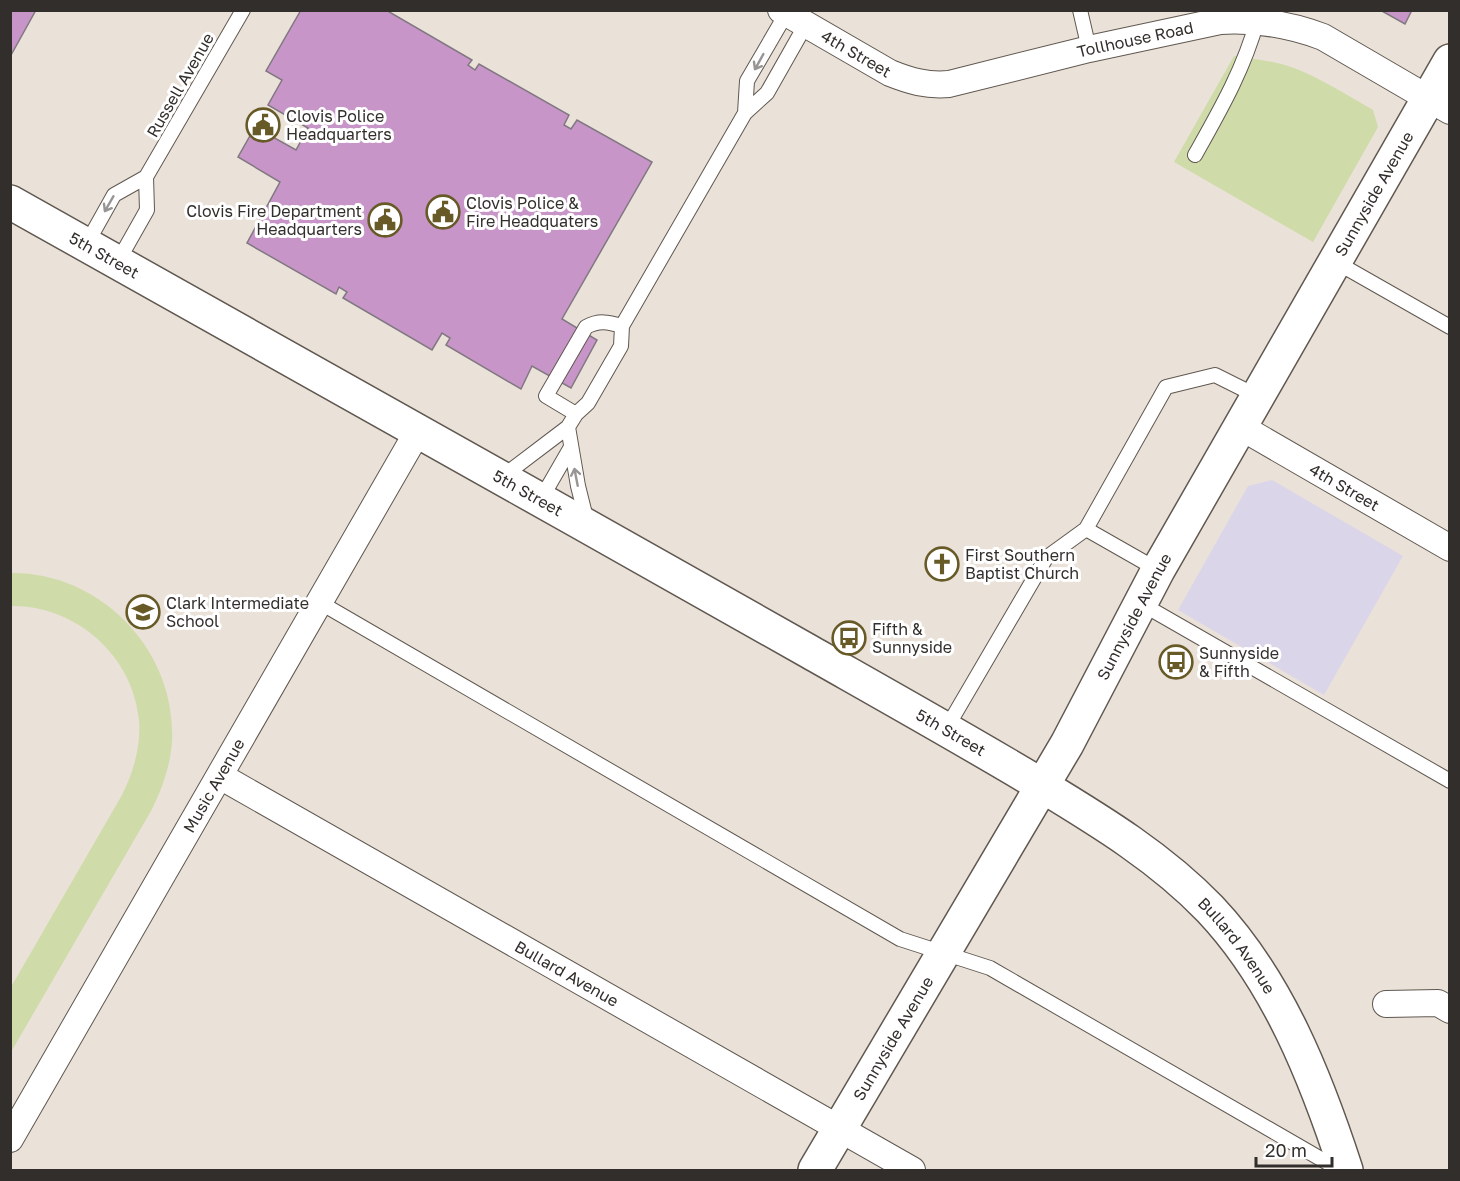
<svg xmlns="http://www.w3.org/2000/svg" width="1460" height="1181" viewBox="0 0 1460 1181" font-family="'Golos Text',sans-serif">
<rect width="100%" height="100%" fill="#eae1d8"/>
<path fill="#dbd5ea" d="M1272,480L1403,556L1324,695L1178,610L1248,486Z"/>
<path fill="#cfdca9" d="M1234,56C1254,59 1275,61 1294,68C1322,79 1347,95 1373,110L1378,127L1313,242L1174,162Z
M11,573C101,572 177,651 172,742C170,767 162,789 151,811L11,1052V987L122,795C134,771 141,746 139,720C133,655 75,605 11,606Z"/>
<path fill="#c895c9" stroke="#807880" stroke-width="1.5" d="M10,10H36L10,57Z
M301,10H386L472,60L468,65L475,70L479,64L569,115L564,125L571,129L577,120L652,162L562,319L597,340L571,388L532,366L521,389L446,345L450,338L442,333L432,350L343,298L347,292L339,287L336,294L247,243L280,182L238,157L255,127L296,150L308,128L268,105L282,80L266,71Z
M1380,10H1412L1405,24Z"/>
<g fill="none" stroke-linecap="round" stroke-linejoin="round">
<g stroke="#605850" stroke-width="16">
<path id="lane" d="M1080,10L1089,49
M745,113L747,81L786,14
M1195,155C1219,112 1244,69 1257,21
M146,177L243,10
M86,245L114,195L146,177
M1334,261L1450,327
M117,263L147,210L146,177
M576,414L546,396L586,327C599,320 608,322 622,326
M568,427L578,486L587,522
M502,477L568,427L576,414L588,403L621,346L622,326L745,113L767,93L805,26
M541,499L571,447
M1158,570L1086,529L1166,387L1215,375L1257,396
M319,602L900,939L990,968L1340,1170
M1140,603L1450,781
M946,729L1046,558L1086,529"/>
</g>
<g stroke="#605850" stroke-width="28">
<g id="street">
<path id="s1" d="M781,10L890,73C910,81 927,86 949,84L1089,49L1220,21C1256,19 1289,24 1323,37L1450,111"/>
<path id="s2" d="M1239,426L1450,548"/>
<path id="s3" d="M220,776L912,1170"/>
<path d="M1386,1004L1438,1003L1450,1010"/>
<path id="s4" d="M10,1139L418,431"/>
</g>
</g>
<g stroke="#605850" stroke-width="36">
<g id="secondary">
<path id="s5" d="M10,202C277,353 544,501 810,652C884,694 959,736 1031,779C1095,818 1158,855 1210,909C1278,981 1316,1078 1346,1170"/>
<path id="s6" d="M815,1170L1067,744L1158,570L1450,61"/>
</g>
</g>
<use href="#lane" stroke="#fff" stroke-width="14"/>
<use href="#street" stroke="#fff" stroke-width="26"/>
<use href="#secondary" stroke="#fff" stroke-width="33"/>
</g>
<defs><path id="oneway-shaft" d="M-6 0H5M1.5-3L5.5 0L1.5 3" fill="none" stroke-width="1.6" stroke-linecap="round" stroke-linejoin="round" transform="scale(1.5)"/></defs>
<g stroke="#989695">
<use href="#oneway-shaft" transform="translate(759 62) rotate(119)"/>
<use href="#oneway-shaft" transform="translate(109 204) rotate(120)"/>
<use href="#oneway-shaft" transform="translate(576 477) rotate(-101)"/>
</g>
<defs>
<g id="civic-ring" transform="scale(1.725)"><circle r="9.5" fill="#fff" stroke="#675a27" stroke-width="1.5"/><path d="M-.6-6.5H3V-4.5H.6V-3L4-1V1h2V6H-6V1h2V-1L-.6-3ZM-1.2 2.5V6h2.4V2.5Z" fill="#675a27"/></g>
<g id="church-ring" transform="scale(1.725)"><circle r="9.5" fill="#fff" stroke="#675a27" stroke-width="1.5"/><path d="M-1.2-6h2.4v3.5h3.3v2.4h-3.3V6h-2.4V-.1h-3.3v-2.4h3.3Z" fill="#675a27"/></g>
<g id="school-ring" transform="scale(1.725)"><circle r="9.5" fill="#fff" stroke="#675a27" stroke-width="1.5"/><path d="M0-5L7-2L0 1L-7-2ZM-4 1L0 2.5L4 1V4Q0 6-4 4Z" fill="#675a27"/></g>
<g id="bus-ring" transform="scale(1.725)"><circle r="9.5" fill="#fff" stroke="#675a27" stroke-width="1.5"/><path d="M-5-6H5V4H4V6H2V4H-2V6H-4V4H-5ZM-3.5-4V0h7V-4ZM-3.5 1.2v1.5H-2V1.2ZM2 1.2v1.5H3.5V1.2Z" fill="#675a27"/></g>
</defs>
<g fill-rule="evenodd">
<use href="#civic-ring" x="263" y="125"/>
<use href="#civic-ring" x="443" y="212"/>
<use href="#civic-ring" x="385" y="220"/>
<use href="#church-ring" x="942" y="564"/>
<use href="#school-ring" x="143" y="612"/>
<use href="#bus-ring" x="849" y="638"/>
<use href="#bus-ring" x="1176" y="662"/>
</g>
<g text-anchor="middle" stroke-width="6" stroke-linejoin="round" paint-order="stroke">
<g font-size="16" fill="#322e2b" stroke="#fff">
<text dy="6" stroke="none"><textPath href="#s1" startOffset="378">Tollhouse Road</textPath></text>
<text dy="6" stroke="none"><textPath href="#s1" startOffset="87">4th Street</textPath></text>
<text transform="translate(180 85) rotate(-60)" y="6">Russell Avenue</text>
<text dy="6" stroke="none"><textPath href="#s6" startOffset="1125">Sunnyside Avenue</textPath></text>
<text dy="6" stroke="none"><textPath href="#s5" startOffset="108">5th Street</textPath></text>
<text dy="6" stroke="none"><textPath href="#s2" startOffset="122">4th Street</textPath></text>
<text dy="6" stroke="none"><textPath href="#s5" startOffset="594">5th Street</textPath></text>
<text dy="6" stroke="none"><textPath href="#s6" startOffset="639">Sunnyside Avenue</textPath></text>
<text dy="6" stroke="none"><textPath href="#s5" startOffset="1080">5th Street</textPath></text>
<text dy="6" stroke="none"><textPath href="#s4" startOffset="408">Music Avenue</textPath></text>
<text dy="6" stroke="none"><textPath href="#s5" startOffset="1440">Bullard Avenue</textPath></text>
<text dy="6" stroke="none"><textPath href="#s3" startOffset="399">Bullard Avenue</textPath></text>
<text dy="6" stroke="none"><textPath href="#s6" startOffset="153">Sunnyside Avenue</textPath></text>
</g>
<g font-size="16" fill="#322e2b" stroke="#fff" text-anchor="start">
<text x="286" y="122">Clovis Police<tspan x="286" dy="18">Headquarters</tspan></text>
<text x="466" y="209">Clovis Police &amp;<tspan x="466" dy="18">Fire Headquaters</tspan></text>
<text x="362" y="217" text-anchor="end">Clovis Fire Department<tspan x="362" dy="18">Headquarters</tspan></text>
<text x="965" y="561">First Southern<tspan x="965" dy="18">Baptist Church</tspan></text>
<text x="166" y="609">Clark Intermediate<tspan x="166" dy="18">School</tspan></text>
<text x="872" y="635">Fifth &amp;<tspan x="872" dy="18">Sunnyside</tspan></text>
<text x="1199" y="659">Sunnyside<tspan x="1199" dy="18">&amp; Fifth</tspan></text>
</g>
</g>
<rect width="1460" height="1181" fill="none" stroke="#322e2b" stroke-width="24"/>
<path d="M1256 1157v9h76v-9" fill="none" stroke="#322e2b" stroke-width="3"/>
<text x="1265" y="1157" font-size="18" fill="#322e2b" stroke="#ffffff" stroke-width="4.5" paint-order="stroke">20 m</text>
</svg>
